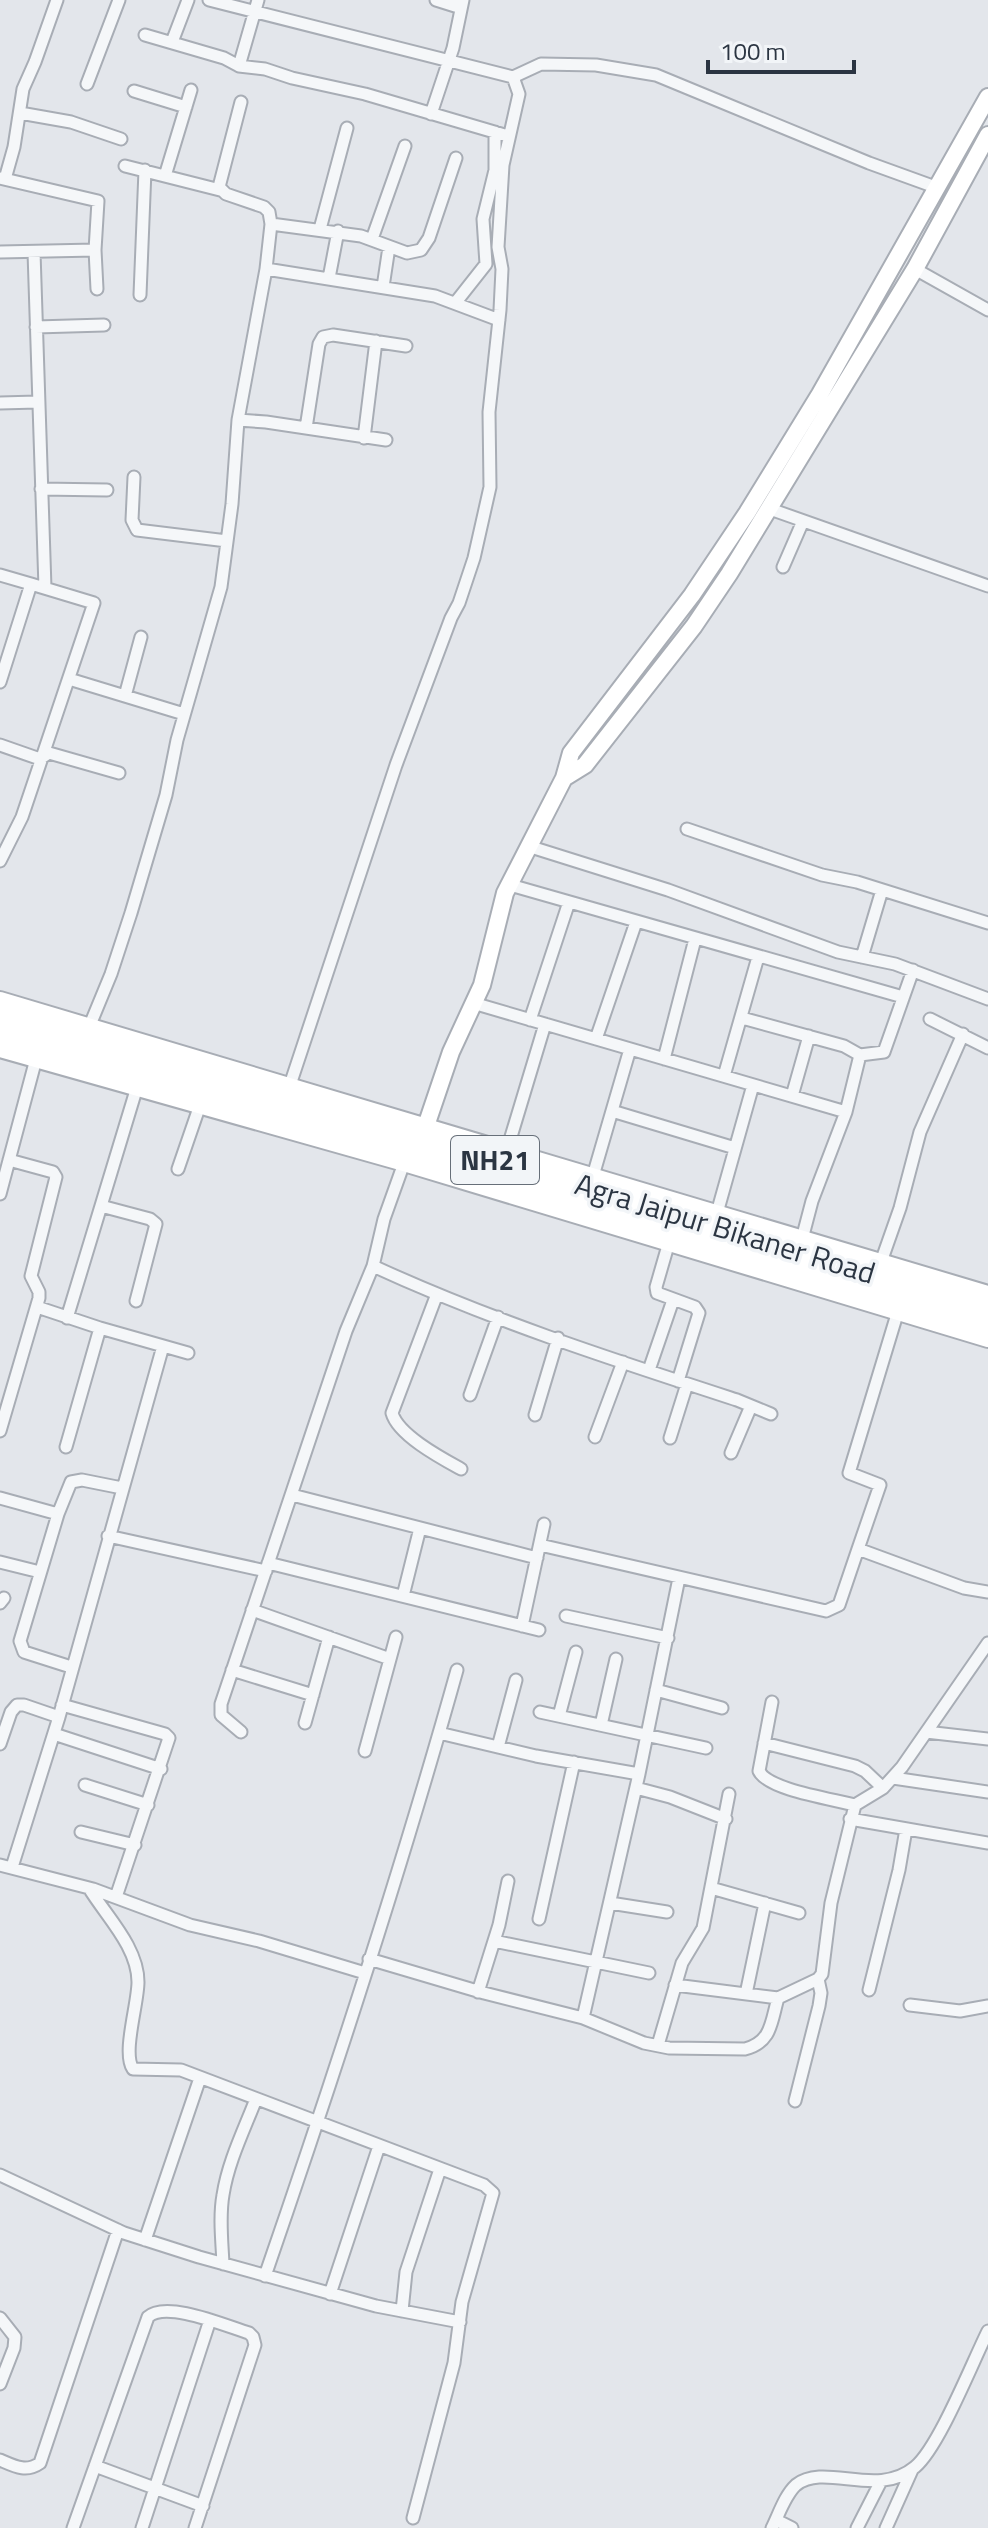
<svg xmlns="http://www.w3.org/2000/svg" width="988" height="2528" viewBox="0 0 988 2528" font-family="'Titillium Web',sans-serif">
<rect width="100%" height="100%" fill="#e3e6eb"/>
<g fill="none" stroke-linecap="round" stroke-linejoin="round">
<g stroke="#a8adb5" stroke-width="15">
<path id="street" d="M209,0L513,77L541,64L596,65L656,75L869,163L938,188
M436,0L455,6L462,0
M145,35L224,58L239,66L265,69L292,78L365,94L508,136
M172,42L188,0
M239,66L258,0
M87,84L119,0
M134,91L186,107
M20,113L71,122L121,139
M431,114L453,48L463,0
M125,166L220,190
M165,176L191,90
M0,178L98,201L95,250L0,252
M5,179L14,147L23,89L35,62L57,0
M271,224L361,236L407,253L421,250L429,238L456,158
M320,229L347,128
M372,239L405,146
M95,250L97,289
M34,252L45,588
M266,269L435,296L499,320
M915,269L988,310
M329,278L338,231
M383,287L389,247
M140,295L145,170
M456,302L486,264L483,219L495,170V132
M36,327L104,325
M0,403L37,402
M238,420L266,422L386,440
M306,428L319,344L323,337L333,335L406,346
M364,438L376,341
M134,477L132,520L137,530L227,541
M41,489L107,490
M770,509L988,586
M783,567L803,521
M0,575L31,584L0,682
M69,679L184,714
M125,696L141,637
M0,745L40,759L49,753L119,773
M687,829L822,875L857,882L988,923
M531,847L668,890L838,952L895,964L988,999
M0,861L22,817L94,603L31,584
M510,885L903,997
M862,957L882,890
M473,1003L846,1112
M742,1018L844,1046L860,1055
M930,1019L988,1048
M530,1020L569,902
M90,1025L111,974L131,913L166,795L177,740L221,587L232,504L238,420L266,269L271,224L269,212L264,207L226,194L219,187L241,102
M596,1039L636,922
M664,1059L695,939
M724,1076L758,957
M290,1085L396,765L451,618L459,603L474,558L490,487L489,412L500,310L502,269L498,247L503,165L519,94L513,77
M792,1096L809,1036
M612,1111L735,1148
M507,1150L545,1024
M178,1169L200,1105
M593,1176L630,1049
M0,1194L36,1059
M101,1206L150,1219L156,1224L136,1301
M717,1213L753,1085
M802,1239L812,1201L846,1112L860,1055L884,1052L913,970
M669,1242L656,1287L657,1293L695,1307L699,1313L678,1381
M881,1262L900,1208L920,1132L963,1034
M373,1266C490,1320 614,1360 737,1400L771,1414
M437,1294L392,1413C398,1435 441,1458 461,1469
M37,1307L100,1328L188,1353
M898,1311L849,1473L880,1485L858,1549L964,1588L988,1592
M67,1318L137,1087
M649,1370L673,1300
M470,1395L498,1317
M535,1415L558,1338
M0,1431L39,1298V1292L31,1276L56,1177L53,1172L9,1160
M595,1437L623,1362
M670,1438L687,1384
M66,1447L100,1328
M731,1453L751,1406
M292,1495L537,1558
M0,1498L58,1514
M108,1536L266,1571
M540,1545L826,1611L839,1605L858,1549
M0,1562L40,1572
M268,1563L539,1630
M403,1596L420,1528
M0,1603L4,1598
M252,1610L390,1659
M566,1616L668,1638
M522,1626L544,1524
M71,1667L24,1652L20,1641L58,1514L71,1482L82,1480L122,1488
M232,1670L313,1695
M656,1690L722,1708
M772,1702L759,1771C768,1790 833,1799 855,1805
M62,1705L165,1734L169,1738L116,1897
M540,1712L706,1748
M559,1716L576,1652
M305,1723L329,1637
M601,1725L616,1659
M241,1732L221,1715V1704L346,1331L373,1266L384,1219L404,1163
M926,1732L988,1739
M439,1733L536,1756L639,1774
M54,1734L161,1769
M764,1743L855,1766L865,1771L883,1788
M0,1744L11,1712L17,1705H24L59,1717
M498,1747L516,1680
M365,1751L396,1637
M893,1778L988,1792
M85,1785L148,1805
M636,1788L670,1797L726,1819
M850,1819L988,1843
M81,1832L135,1845
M0,1865L93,1889L190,1925L259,1941L365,1973
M12,1867L59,1717L163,1346
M89,1888C106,1916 138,1947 138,1982C138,2004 122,2053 133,2069L181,2070L484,2185L493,2193L462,2302L454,2363L413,2518
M711,1888L799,1913
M610,1903L667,1912
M539,1919L574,1762
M494,1941L649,1973
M369,1959L484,1993L583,2018L644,2043L669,2048L745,2049C772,2042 771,2022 778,1998L818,1979L822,1974L831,1903L855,1805L883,1788L902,1767L988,1643
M675,1985L778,1998
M869,1990L899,1870L906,1829
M478,1992L499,1925L508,1881
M746,1994L765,1903
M910,2005L960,2011L988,2006
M583,2018L639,1774L679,1578
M658,2045L682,1963L703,1928L729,1794
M795,2101L819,2006L821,1993L818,1979
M0,2175L124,2233L199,2257L376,2306L460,2322
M145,2240L200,2078
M223,2264C222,2241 219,2217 223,2195C228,2162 244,2130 256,2099
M265,2276C334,2076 400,1874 457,1670
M330,2294L379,2146
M402,2311L406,2272L440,2169
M0,2318L15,2337L14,2348L0,2384
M0,2460C14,2466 26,2473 40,2463L118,2230
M95,2466L203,2506
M776,2520L792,2528
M73,2528L148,2317C166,2300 226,2326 249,2333L253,2337L255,2345L195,2528
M142,2528L210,2320
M772,2528C779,2514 785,2495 796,2485C825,2462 877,2499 915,2467C939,2447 972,2363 988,2331
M857,2528L881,2481
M886,2528L912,2470"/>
</g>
<g stroke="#a8adb5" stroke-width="20">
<path id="secondary" d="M564,778L585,765L694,626L729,574L915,269L988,135
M0,1000L988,1294
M0,1049L404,1163L988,1339
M426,1126L451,1052L482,985L505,893L564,778L571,753L692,595L747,513L820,394L988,97"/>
</g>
<g stroke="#8a95a1" stroke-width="24">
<path id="highway" d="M0,1017L422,1138L988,1308
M0,1035L408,1151L988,1326"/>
</g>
<use href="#street" stroke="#f5f7f9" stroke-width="11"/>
<use href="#secondary" stroke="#fff" stroke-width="16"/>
<use href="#highway" stroke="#fff" stroke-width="20"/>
</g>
<g text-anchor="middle" stroke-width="7" stroke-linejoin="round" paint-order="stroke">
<rect fill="#f2f5f8" stroke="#676f79" stroke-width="2" x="451" y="1136" width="88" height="48" rx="6"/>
<g font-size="28" font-weight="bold" fill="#2b3542">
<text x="495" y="1170">NH21</text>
</g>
<g font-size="30" fill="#2b3542" stroke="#f2f5f8">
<text transform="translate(725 1229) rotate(17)" y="10">Agra Jaipur Bikaner Road</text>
</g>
</g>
<path d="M708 60v12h146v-12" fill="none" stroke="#2b3542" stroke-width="4"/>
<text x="720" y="60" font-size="24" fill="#2b3542" stroke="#f2f5f8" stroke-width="6" paint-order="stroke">100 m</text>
</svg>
